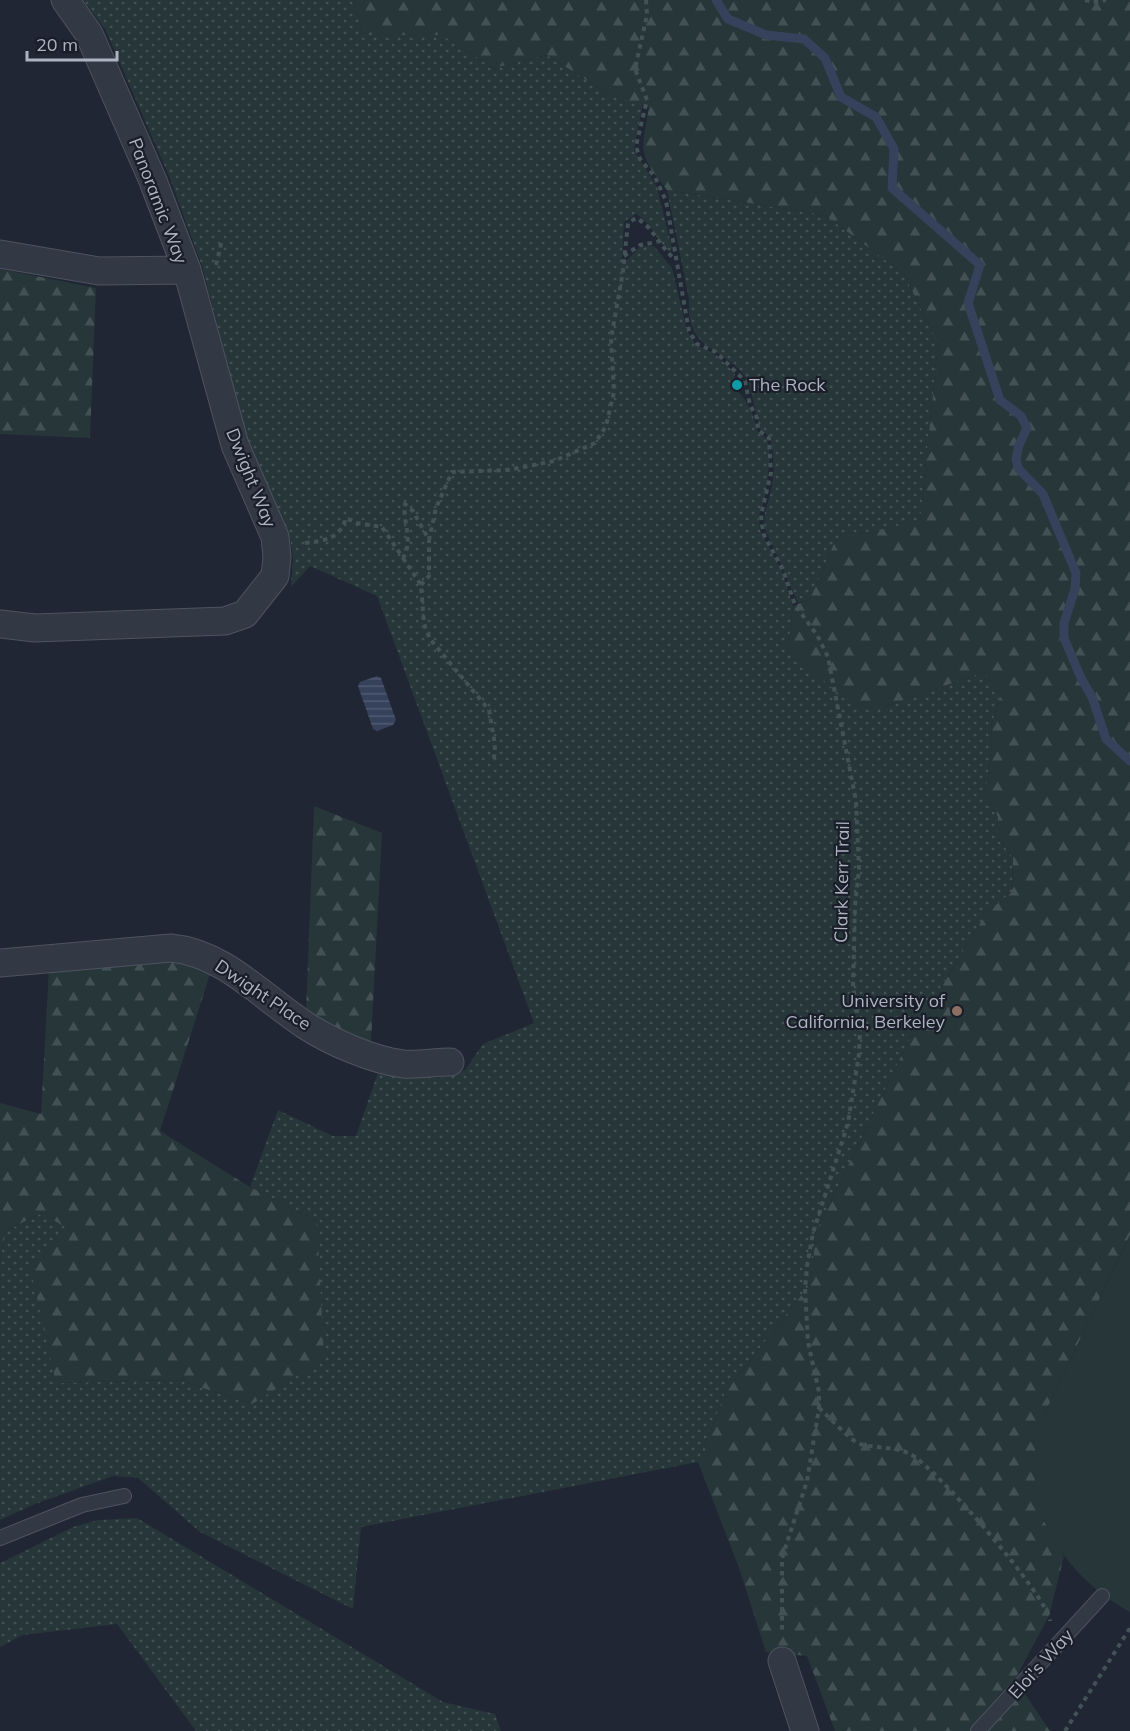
<svg xmlns="http://www.w3.org/2000/svg" width="1130" height="1731" viewBox="0 0 1130 1731" font-family="Mulish,sans-serif">
<defs>
<pattern id="grass-dots" width="8" height="8" patternUnits="userSpaceOnUse" patternTransform="scale(1.5)"><rect width="8" height="8" fill="#263639"/><path d="M2 2h.1M6 6h.1" fill="none" stroke="#435154" stroke-width="1.8" stroke-linecap="round"/></pattern>
<pattern id="forest-firs" width="22" height="20" patternUnits="userSpaceOnUse" patternTransform="scale(1.5)"><rect width="22" height="20" fill="#263639"/><path d="M5 1l3.5 6h-7zM16 11l3.5 6h-7z" fill="#435154"/></pattern>
<pattern id="water-rules" width="6" height="5" patternUnits="userSpaceOnUse" patternTransform="scale(1.5)"><rect width="6" height="5" fill="#36425b"/><path d="M0 2.5h6" fill="none" stroke="#505b71"/></pattern>
</defs>
<rect width="100%" height="100%" fill="#202633"/>
<path fill="url(#grass-dots)" d="M83,0H354L363,35H442L494,68L547,55L611,96L643,103L634,150L657,187L672,248L670,252C655,240 654,225 636,214L624,222L622,262L627,260L641,246H654L672,268L687,331L696,345L715,354L735,373L732,386C746,397 754,413 757,431L767,439L770,455L766,493L759,516L760,530L782,571L793,606L788,649L884,707L984,672L1001,695L991,726L992,752L985,793L998,817V838L1013,858L1012,892L987,912L910,1038L815,1234L813,1267L808,1287L726,1391L698,1462L361,1527L353,1609L200,1532L138,1478L113,1476L35,1504L0,1520V1259L6,1231L42,1213L68,1228L56,1383L178,1380L252,1404L317,1221L250,1187L278,1110L333,1136H356L380,1067L440,1078L465,1070L483,1044L534,1023L377,596L310,566L291,587L293,558L290,538L247,441L202,266L169,176L105,29Z
M667,190L825,215L904,274L938,344L920,522L836,539L810,599L798,603L765,529C762,513 768,506 771,491C775,472 774,456 770,437L760,429L748,380C722,343 686,354 689,299Z
M137,1518L443,1702L495,1714L501,1731H196L117,1624L23,1635L0,1647V1563L73,1527L98,1520Z"/>
<path fill="url(#forest-firs)" d="M354,0H1130V1235L1044,1415V1521L1064,1556L1049,1616L1015,1679L1050,1731H835L807,1656L766,1652L739,1568L698,1462L726,1391L808,1287L813,1267L815,1234L910,1038L987,912L1012,892L1013,858L998,838V817L985,793L992,752L991,726L1001,695L984,672L884,707L857,710L788,649L793,606L810,599L836,539L920,521L938,344L904,274L825,215L667,190C637,152 641,154 649,107L611,96L547,55L494,68L442,35H363Z
M0,269L96,288L90,438L0,434Z
M314,806L382,833L371,1042L348,1037L306,1011Z
M160,958L186,961L211,971L160,1131L250,1187L317,1221L324,1359L252,1404L178,1380L56,1383L30,1267L67,1228L41,1213L6,1231L0,1259V1103L41,1114L49,968Z"/>
<path fill="#263639" d="M1130,1235V1612C1081,1586 1039,1537 1035,1479C1034,1457 1039,1435 1044,1415Z"/>
<path fill="url(#water-rules)" d="M377,676L381,678L396,720L393,725L377,731L373,729L358,686L360,682Z"/>
<g fill="none" stroke-linecap="round" stroke-linejoin="round">
<path stroke="#36425b" stroke-width="9" d="M716,0L728,19L766,35L804,39L825,58L841,97L876,117L894,149L892,188L980,265L968,303L1000,400L1021,416L1027,428L1019,445L1016,459L1018,468L1043,494L1076,573L1075,589L1064,623V638L1081,678L1092,697L1106,739L1130,761"/>
<g stroke="#4e535f" stroke-width="16">
<path id="service" d="M0,1538L82,1505L124,1496
M978,1731L1102,1596"/>
</g>
<g stroke="#4e535f" stroke-width="29">
<path id="minor" d="M0,254L99,271L187,270
M0,624L35,628L225,621L245,614L275,576L277,557L275,537L235,445L187,270L153,181L89,34L65,0
M0,963L171,948C224,953 262,997 305,1025C329,1041 374,1061 404,1064C418,1065 435,1062 450,1062
M782,1661L805,1731"/>
</g>
<path stroke="#435256" stroke-width="4" stroke-dasharray="4.5 4.5" stroke-linecap="butt" d="M646,0L647,15L635,69L647,100L636,146L640,159L655,177L666,201L689,331L697,344L716,352L745,381L750,405L757,418L758,430L769,438L771,473L761,515L762,525L764,535L783,570L795,605L817,635L828,657L856,801L859,869L855,906L853,987L860,1029L859,1054L848,1123L813,1233L807,1266L805,1289L808,1342L819,1392V1408L807,1481L782,1558V1633
M1085,0L1094,2L1106,0
M624,256L640,245L657,242
M216,265L222,240
M305,543C324,541 340,539 346,518L357,523L382,527L403,558C414,540 402,521 405,504L413,511L429,540L436,508L452,472L508,470L554,461L595,443L606,426L614,392L611,339L623,271L628,223L636,218C654,227 659,247 675,259
M403,558L421,585L424,624L430,639L489,710L495,745L494,759
M421,585L429,576V540
M819,1408C828,1416 851,1441 860,1444C876,1449 895,1446 910,1454C934,1465 1049,1598 1050,1621
M1065,1731L1130,1628"/>
<use href="#service" stroke="#333944" stroke-width="14"/>
<use href="#minor" stroke="#333944" stroke-width="27"/>
</g>
<circle fill="#0f9aa8" stroke="#191e29" stroke-width="2" cx="737" cy="385" r="6"/>
<circle fill="#8d6e63" stroke="#191e29" stroke-width="2" cx="957" cy="1011" r="6"/>
<g text-anchor="middle" stroke-width="4.5" stroke-linejoin="round" paint-order="stroke">
<g font-size="18" fill="#adb3c1" stroke="#191e29">
<text transform="translate(158 201) rotate(69)" y="6">Panoramic Way</text>
<text transform="translate(251 478) rotate(68)" y="6">Dwight Way</text>
<text transform="translate(842 882) rotate(-89)" y="6">Clark Kerr Trail</text>
<text transform="translate(263 995) rotate(34)" y="6">Dwight Place</text>
<text transform="translate(1041 1664) rotate(-48)" y="6">Eloi's Way</text>
</g>
<g font-size="18" fill="#adb3c1" stroke="#191e29" text-anchor="start">
<text x="749" y="391">The Rock</text>
<text x="945" y="1007" text-anchor="end">University of<tspan x="945" dy="21">California, Berkeley</tspan></text>
</g>
</g>
<path d="M27 51v9h90v-9" fill="none" stroke="#adb3c1" stroke-width="3"/>
<text x="36" y="51" font-size="18" fill="#adb3c1" stroke="#191e29" stroke-width="4.5" paint-order="stroke">20 m</text>
</svg>
